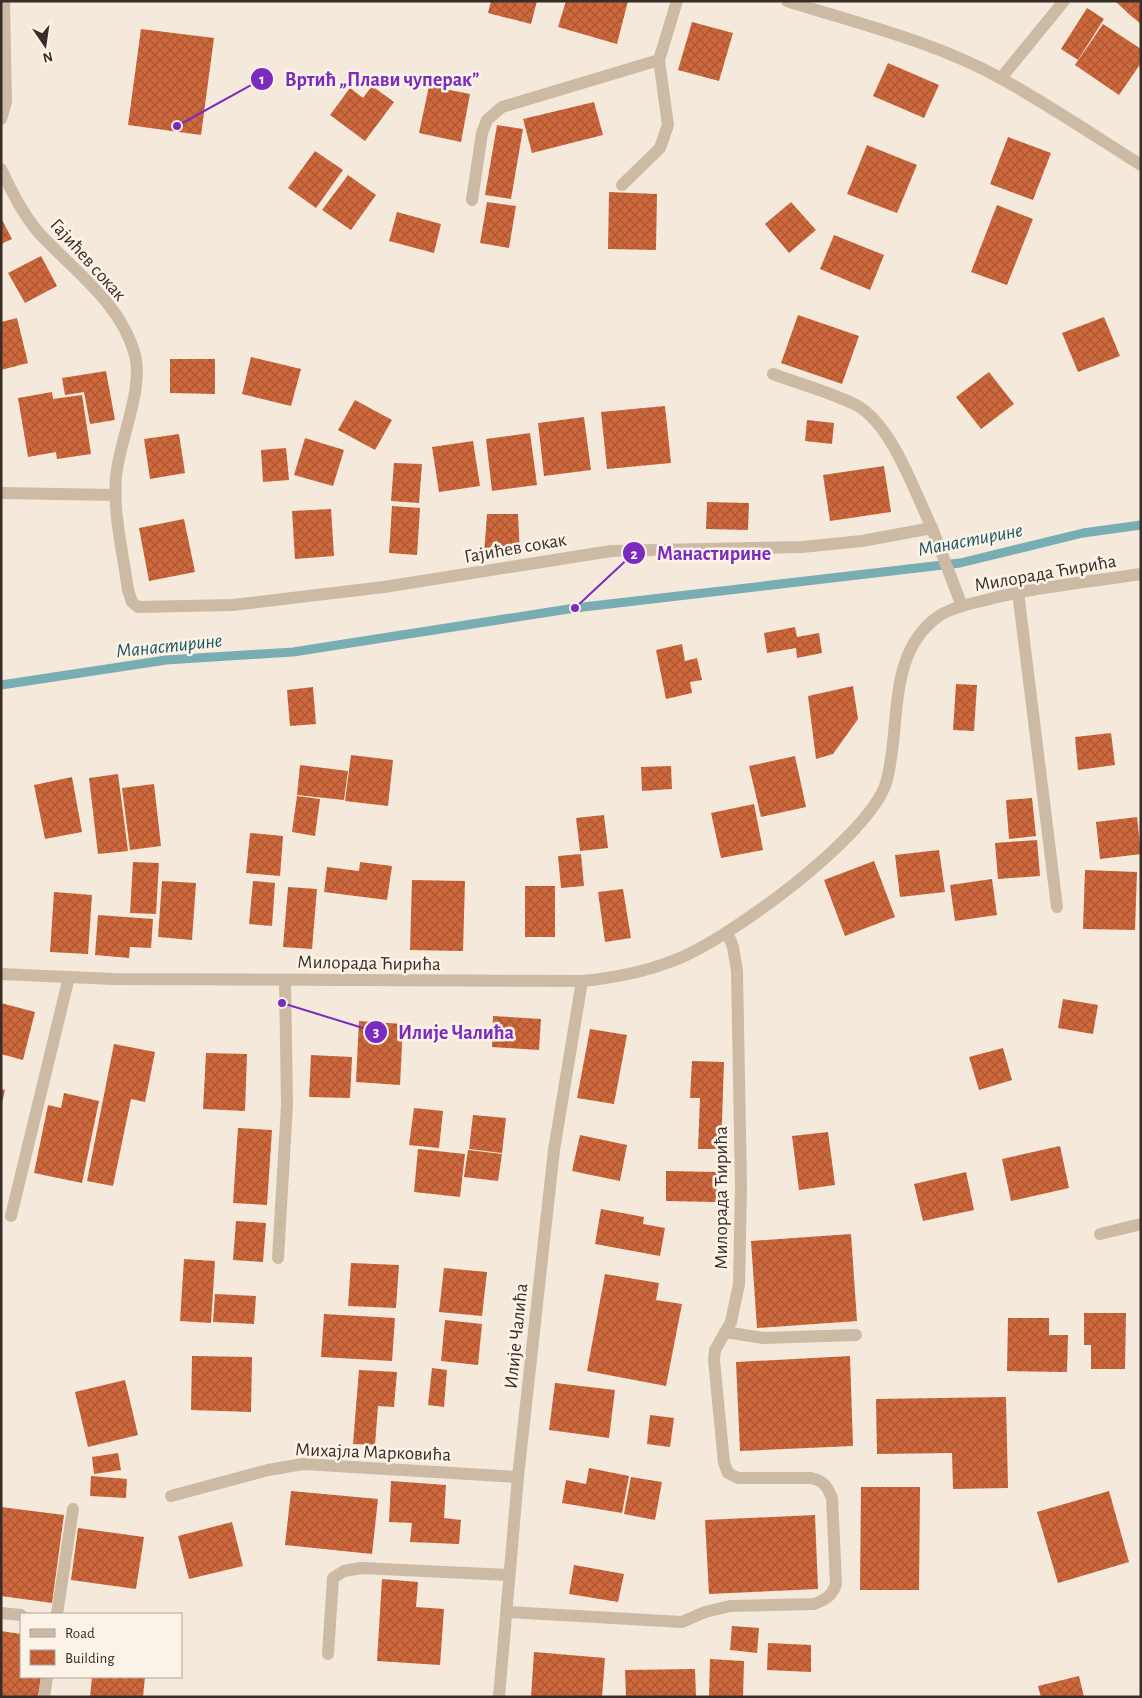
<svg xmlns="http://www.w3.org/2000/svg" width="1142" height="1698" viewBox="0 0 1142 1698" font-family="'Alegreya Sans',sans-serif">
<defs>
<pattern id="building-cross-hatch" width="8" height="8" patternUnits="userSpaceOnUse" patternTransform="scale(1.25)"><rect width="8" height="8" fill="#cf693d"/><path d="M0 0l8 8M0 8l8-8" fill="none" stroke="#a95733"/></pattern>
</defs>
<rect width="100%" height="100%" fill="#f4e9db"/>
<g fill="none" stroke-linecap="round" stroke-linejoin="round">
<path stroke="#77adb3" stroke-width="9" d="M1,685L166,660L293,652L575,608L960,563L1083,533L1141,525"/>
</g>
<path fill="url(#building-cross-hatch)" d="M491,1H537L531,24L488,13Z
M566,1H628L617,44L558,27Z
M1115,1H1141V24L1130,15Z
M1087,8L1104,19L1078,60L1061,49Z
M692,22L733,33L719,81L678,70Z
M1103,24L1141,49V63L1119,95L1075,65Z
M141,29L214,38L201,135L128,125Z
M888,63L939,85L924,118L873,96Z
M372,86L394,102L365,141L330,115L350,88L363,98Z
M429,86L470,94L461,142L419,133Z
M594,102L603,135L532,153L523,119Z
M497,125L523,129L511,199L485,195Z
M1008,137L1051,153L1033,200L990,184Z
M867,145L917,165L897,213L847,194Z
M315,151L343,170L316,208L288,188Z
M348,175L376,195L351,230L322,210Z
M609,192L657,194L656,250L608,249Z
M487,202L516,206L509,248L480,243Z
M791,202L816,230L789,253L765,224Z
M997,205L1033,219L1007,285L971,272Z
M397,212L441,224L434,253L389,241Z
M1,218L12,239L1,244Z
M834,235L884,255L870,290L820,269Z
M41,256L57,286L25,303L8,273Z
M798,315L859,336L842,384L781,363Z
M1104,317L1120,356L1078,372L1062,333Z
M17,318L28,363L1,370V322Z
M251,357L301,369L291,406L242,394Z
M170,359H215V394L170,393Z
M106,371L115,420L90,424L84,392L65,395L62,378Z
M989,372L1014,404L981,429L956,397Z
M52,392L53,399L82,395L91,454L57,459L56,452L28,457L18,398Z
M355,400L392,420L375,450L338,430Z
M665,406L671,463L607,469L601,412Z
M584,417L591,470L544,476L538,423Z
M807,420L834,423L832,444L805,441Z
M530,433L537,485L492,491L486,439Z
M179,434L185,473L150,479L144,439Z
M305,438L344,450L333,486L294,475Z
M473,441L480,486L439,492L432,447Z
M286,448L289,480L263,482L261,450Z
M394,463L422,464L419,503L391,501Z
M884,466L891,512L830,521L823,475Z
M707,502L749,503L748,530L706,529Z
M392,506L420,508L417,555L389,553Z
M331,509L334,556L295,559L292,511Z
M487,514H518L520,556L484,555Z
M184,519L195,572L149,581L139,528Z
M795,627L797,637L819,633L822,653L797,658L796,648L767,653L764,633Z
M682,644L685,661L697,658L702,680L690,682L692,693L666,699L656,650Z
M956,684L977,685L974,731L953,730Z
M853,686L858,719L833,754L816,759L808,696Z
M313,687L316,724L290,726L287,690Z
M1111,733L1115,765L1078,770L1075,737Z
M351,755L393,760L388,806L345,801Z
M795,756L806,807L761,817L749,766Z
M300,765L348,771L344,800L297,795Z
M671,766L672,789L642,791L641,767Z
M118,774L128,851L98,854L89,778Z
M72,777L82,832L45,839L34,785Z
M154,784L161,846L130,850L122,788Z
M297,796L320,799L315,836L292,832Z
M1032,798L1036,836L1009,839L1006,800Z
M754,804L763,850L721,858L711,813Z
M604,815L608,848L580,851L576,818Z
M1137,817L1141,854L1100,859L1096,822Z
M250,833L283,836L280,876L246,873Z
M1037,840L1040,876L998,879L995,843Z
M939,850L945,892L900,897L895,855Z
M581,854L584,886L561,888L558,856Z
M874,861L895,917L845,936L824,880Z
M133,862L159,863L156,914L130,913Z
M360,862L392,866L387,900L324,892L327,867L359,871Z
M1085,870L1137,872L1135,930L1083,929Z
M992,879L997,915L955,921L950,885Z
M412,880L465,881L463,951L410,950Z
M162,881L196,883L192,940L158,937Z
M253,881L275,883L272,926L249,924Z
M525,886H555V937H525Z
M288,887L317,889L312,949L283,947Z
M623,889L631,938L605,942L598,892Z
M54,892L92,895L88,954L50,952Z
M98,915L153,919L151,948L130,947L129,958L95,955Z
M1063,999L1098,1005L1093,1034L1058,1028Z
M1,1003L35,1012L23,1060L1,1054Z
M493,1016L541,1019L539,1050L492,1047Z
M359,1021L403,1024L400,1085L356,1082Z
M590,1029L627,1035L614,1104L577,1098Z
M114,1044L155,1052L145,1102L131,1099L113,1186L87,1181Z
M1003,1048L1012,1080L979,1090L969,1057Z
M206,1053L247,1054L245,1111L203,1109Z
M311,1055L352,1057L350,1098L309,1097Z
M692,1061L724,1062L721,1149H698L700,1098H690Z
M1,1089L5,1090L2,1103H1Z
M64,1093L99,1101L82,1183L34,1173L48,1105L61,1108Z
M414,1108L443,1111L439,1148L409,1145Z
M473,1115L506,1118L502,1153L469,1149Z
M238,1128L272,1130L267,1205L233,1203Z
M828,1132L835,1185L799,1190L792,1136Z
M580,1135L627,1145L620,1181L572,1171Z
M1060,1146L1069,1188L1011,1201L1002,1159Z
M418,1149L465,1154L460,1197L414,1192Z
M468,1150L502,1154L498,1181L464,1177Z
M666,1171L717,1172L716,1202L666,1201Z
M966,1172L974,1210L923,1221L914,1184Z
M601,1209L644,1217L643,1224L665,1228L660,1256L595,1244Z
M236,1221L266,1223L263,1262L233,1260Z
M851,1234L857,1321L757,1328L751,1241Z
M184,1259L215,1261L211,1323L180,1321Z
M351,1263L399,1265L396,1308L348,1306Z
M444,1268L487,1272L482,1316L439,1312Z
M605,1274L659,1283L656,1300L682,1304L666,1386L587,1371Z
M215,1294L256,1296L254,1324L213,1322Z
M1084,1313H1126L1125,1369H1091V1345H1084Z
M324,1314L395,1318L392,1361L321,1357Z
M1008,1318H1049V1335H1068L1067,1372L1007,1371Z
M445,1320L482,1324L478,1365L441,1361Z
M192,1356L252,1357L251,1412L191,1410Z
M850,1356L853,1446L740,1451L736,1362Z
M432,1368L447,1370L444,1407L428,1405Z
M359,1370L397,1372L394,1407L378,1406L375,1445L353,1444Z
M125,1380L138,1435L88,1447L75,1392Z
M555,1383L615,1390L609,1438L549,1430Z
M1006,1397L1008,1488L953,1489L952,1453L877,1454L876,1399Z
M650,1415L674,1418L670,1447L647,1444Z
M118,1453L121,1470L94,1474L92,1457Z
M589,1468L629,1476L622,1513L562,1503L566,1480L586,1484Z
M91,1476L127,1479L126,1498L90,1496Z
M631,1477L662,1482L655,1520L624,1514Z
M391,1481L446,1485L444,1518L461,1520L459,1544L410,1542L412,1523L389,1522Z
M861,1487H920L919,1590H860Z
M291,1491L378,1499L372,1554L285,1545Z
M1109,1491L1129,1562L1058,1583L1037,1512Z
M1,1507L64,1515L52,1603L1,1596Z
M815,1515L818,1589L709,1594L705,1520Z
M232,1522L243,1566L189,1579L178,1536Z
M78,1528L144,1537L136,1589L71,1580Z
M574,1565L624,1574L618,1602L569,1594Z
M382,1579L418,1582L416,1607L444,1609L440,1665L377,1661Z
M732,1626L759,1628L757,1653L730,1650Z
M1,1631L21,1634V1677H41L38,1697H1Z
M768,1643L811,1645V1672L767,1670Z
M534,1652L605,1658L602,1697H531Z
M710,1659L744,1661L743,1697H709Z
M695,1669L696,1697H626L625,1670Z
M1079,1676L1084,1697H1041L1038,1686Z
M92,1677H145L143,1697H90Z"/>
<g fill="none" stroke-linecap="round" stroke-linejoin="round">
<path stroke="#cdbaa5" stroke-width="12" d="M622,185L660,148L668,125L659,60L677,1
M472,200L482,133L487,120L502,107L659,60
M773,374C800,384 830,392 856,405C892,424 915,493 932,528
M1018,592L1057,907
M725,1332L763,1338L856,1335
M507,1612L682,1622L705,1612L730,1606L814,1604C825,1600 832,1596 836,1584L832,1498C827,1486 824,1481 811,1478H738L728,1473L724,1463L714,1360L715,1350L731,1322L739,1284L741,1186L737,971L733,947L727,932
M1,1613L21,1615
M57,1614L73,1509
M328,1654L333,1578L344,1571L361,1568L509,1575
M44,1697L47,1677"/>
<path stroke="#cdbaa5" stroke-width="12" d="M1001,78L1064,1
M1,119L6,102L4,1
M1,169C12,192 23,215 40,234C74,271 121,303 135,355C144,389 119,441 116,477C113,515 123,553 128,590L132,602L138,607L233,605L384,587L611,551L802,547L862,541L932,528L962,606
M1,493L115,495
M11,1216L69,977
M1100,1234L1141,1224
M278,1258L287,1105L285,980
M171,1496L268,1470L303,1464L518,1477
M499,1697L518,1477L554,1150L582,981"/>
<path stroke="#cdbaa5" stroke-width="12" d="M787,1C859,24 936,42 1002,79C1049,105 1095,136 1141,165
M1,974L114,979L582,981C613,978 645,972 675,960C728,940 869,837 886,783C902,729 885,653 939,616C951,608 968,604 982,601C1034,587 1088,582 1141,574"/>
</g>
<g text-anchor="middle" stroke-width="5" stroke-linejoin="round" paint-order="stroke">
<g font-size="19" fill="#382d27" stroke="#fbf3e7">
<text transform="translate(89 259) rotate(48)" y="7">Гајићев сокак</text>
<text transform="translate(515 547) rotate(-10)" y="7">Гајићев сокак</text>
<text transform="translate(1045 572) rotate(-10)" y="7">Милорада Ћирића</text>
<text transform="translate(369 962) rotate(1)" y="7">Милорада Ћирића</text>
<text transform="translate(720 1198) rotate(-90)" y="7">Милорада Ћирића</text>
<text transform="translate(515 1336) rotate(-84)" y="7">Илије Чалића</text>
<text transform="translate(373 1451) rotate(2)" y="7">Михајла Марковића</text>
</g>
<g font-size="20" font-style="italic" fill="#19545d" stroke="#fbf3e7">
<text transform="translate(970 539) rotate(-11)" y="7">Манастирине</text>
<text transform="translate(169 645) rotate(-6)" y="7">Манастирине</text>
</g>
</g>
<path fill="none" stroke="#7b2cbf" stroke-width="2" d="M177 126L262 79M575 608L634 553M282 1003L376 1032"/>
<g fill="#7b2cbf" stroke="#fbf3e7" stroke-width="2">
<circle cx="177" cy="126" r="5"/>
<circle cx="575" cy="608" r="5"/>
<circle cx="282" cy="1003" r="5"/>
<circle cx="262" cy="79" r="12"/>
<circle cx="634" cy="553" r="12"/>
<circle cx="376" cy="1032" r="12"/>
</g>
<g font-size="15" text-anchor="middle" font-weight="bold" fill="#fff">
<text x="262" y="84">1</text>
<text x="634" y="559">2</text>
<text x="376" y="1037">3</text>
</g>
<g font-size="20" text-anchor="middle" font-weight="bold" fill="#7b2cbf" stroke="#fbf3e7" stroke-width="5" stroke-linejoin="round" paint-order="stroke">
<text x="382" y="86">Вртић „Плави чуперак”</text>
<text x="714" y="560">Манастирине</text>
<text x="456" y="1039">Илије Чалића</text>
</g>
<rect width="1142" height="1698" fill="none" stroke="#382d27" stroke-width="5"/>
<rect x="20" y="1613" width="162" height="65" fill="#fbf3e7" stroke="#ada49a"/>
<rect x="30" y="1629" width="25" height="8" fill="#cdbaa5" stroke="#ada49a"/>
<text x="65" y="1638" font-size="15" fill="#382d27">Road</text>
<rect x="30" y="1650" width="25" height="15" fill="url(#building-cross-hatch)" stroke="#ada49a"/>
<text x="65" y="1663" font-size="15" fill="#382d27">Building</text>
<g transform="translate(45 45) rotate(167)" stroke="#fbf3e7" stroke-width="4" paint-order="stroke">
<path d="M0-4L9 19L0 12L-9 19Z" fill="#382d27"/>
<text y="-8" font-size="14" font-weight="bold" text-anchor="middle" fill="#382d27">N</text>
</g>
</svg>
